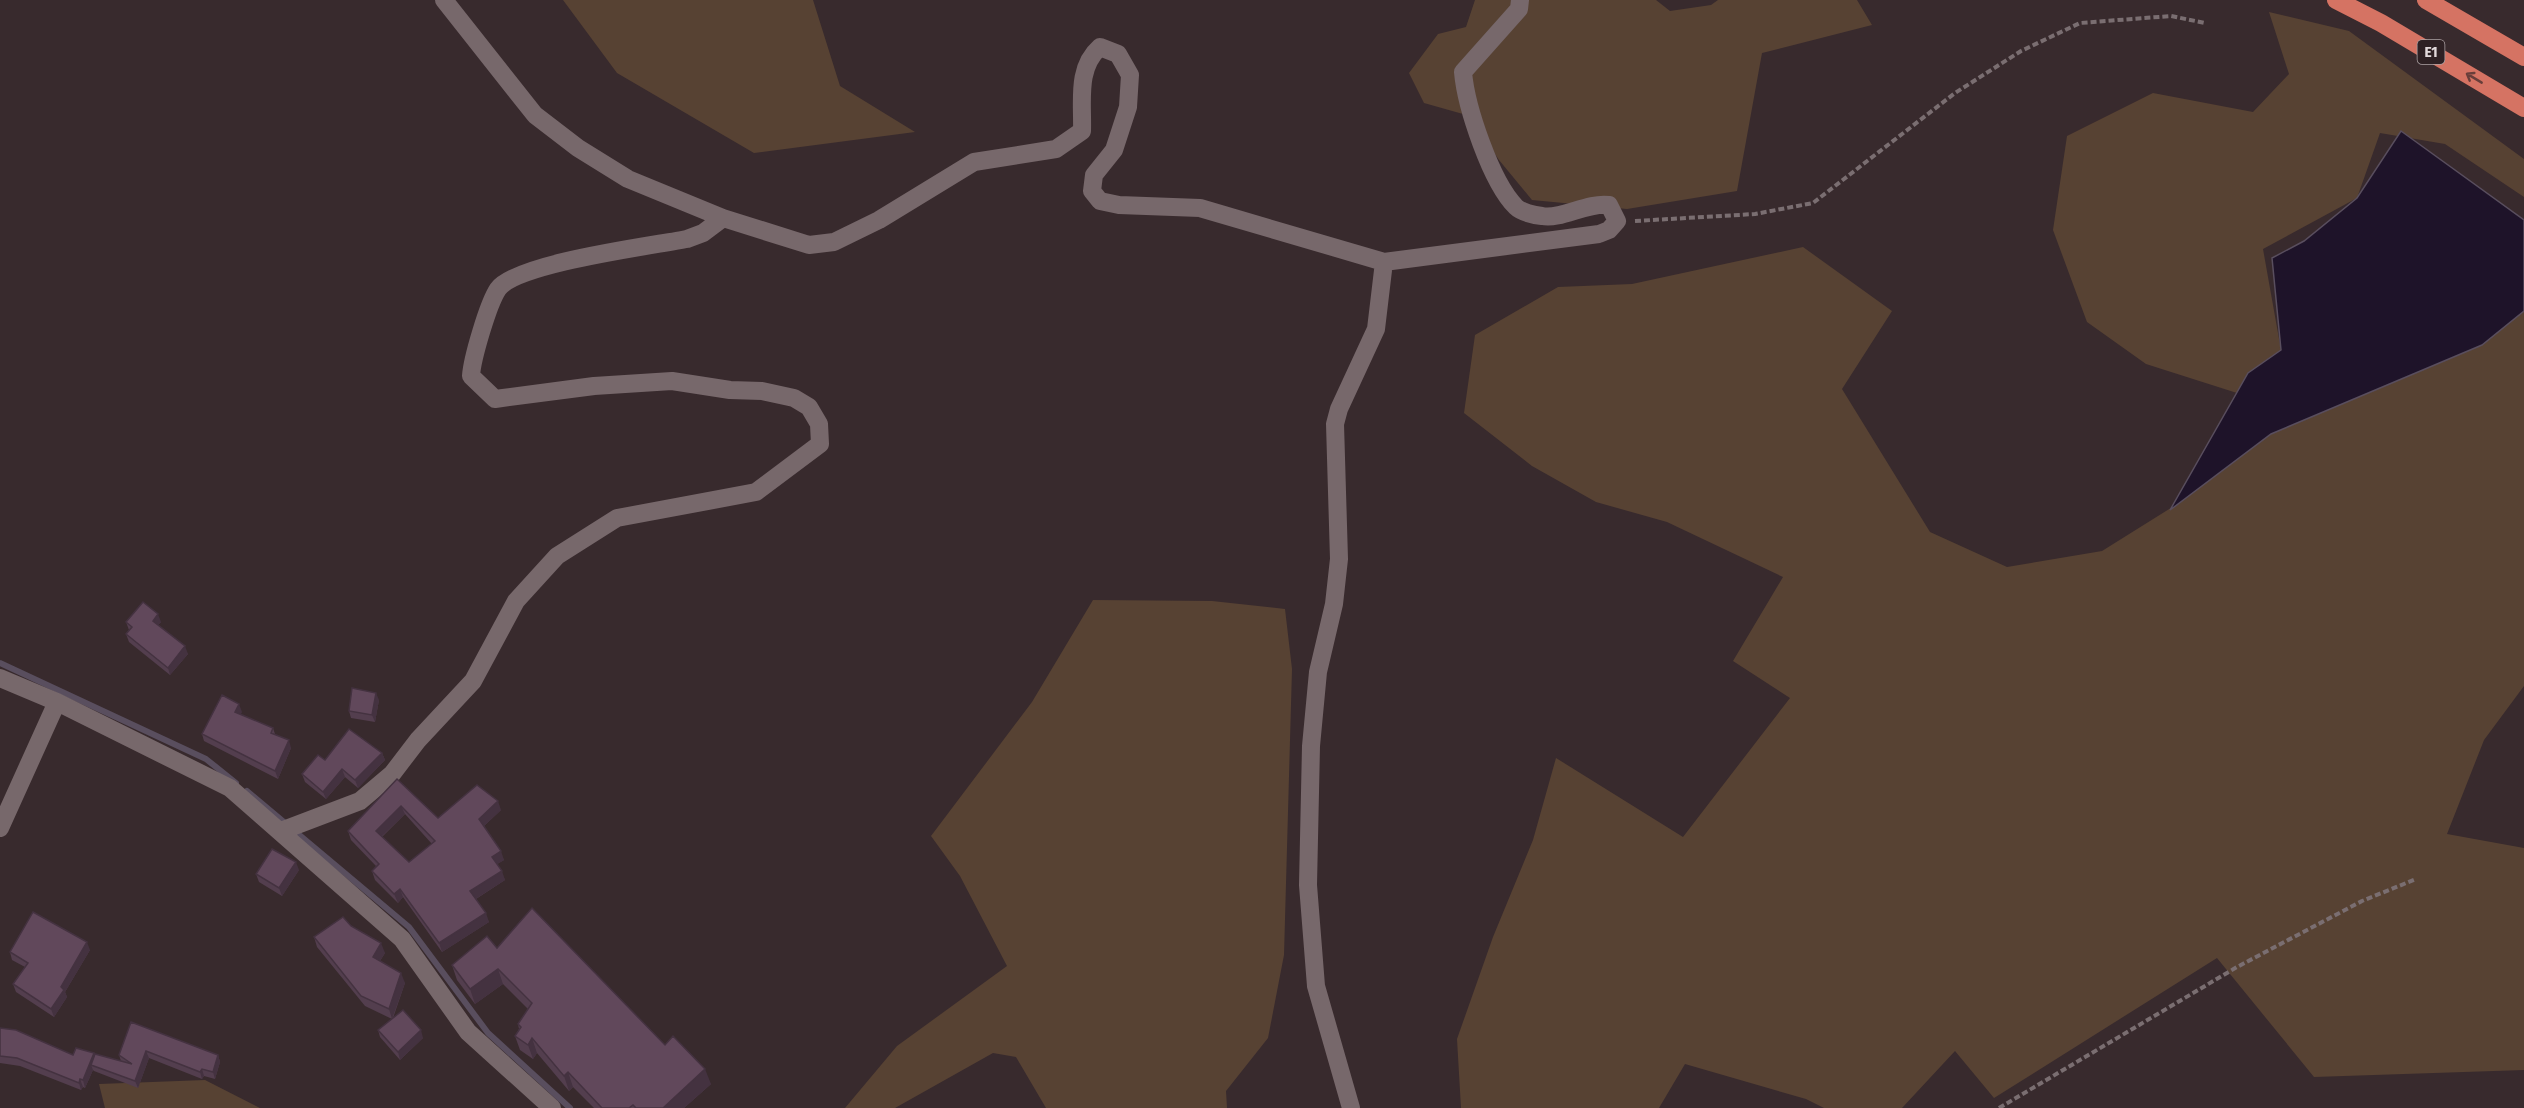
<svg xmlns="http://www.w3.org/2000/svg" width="2524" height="1108" viewBox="0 0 2524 1108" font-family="'Fira Sans Condensed',sans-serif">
<rect width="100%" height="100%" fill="#382a2d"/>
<path fill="#574233" d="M563,0H813L840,86L915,132L754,153L617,73Z
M1475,0H1656L1670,11L1711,5L1718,0H1857L1872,25L1762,53L1737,191L1627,209L1532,200L1499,160L1470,116L1424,103L1409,73L1438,34L1466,27Z
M2269,12L2349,31L2524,159V197L2445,144L2380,133L2357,198L2263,249L2281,350L2249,373L2237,393L2146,364L2087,322L2053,230L2067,136L2153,93L2253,112L2289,74Z
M1803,247L1892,311L1842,389L1930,532L2007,567L2102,551L2182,501L2271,434L2469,350L2524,310V686L2484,740L2447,834L2524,848V1070L2314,1077L2217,958L1994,1098L1955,1051L1902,1108H1824L1806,1099L1685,1064L1659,1108H1461L1457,1039L1493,937L1533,840L1556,758L1683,837L1790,698L1733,661L1783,577L1667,522L1596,502L1532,466L1464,413L1475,335L1558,287L1632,284Z
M1093,600L1212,601L1285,609L1292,669L1284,955L1268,1038L1226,1091L1227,1108H1046L1016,1057L993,1053L895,1108H845L897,1046L1007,966L960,876L931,836L1032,702Z
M205,1080L260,1108H105L99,1084Z"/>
<path fill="#1e1329" stroke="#594e5e" stroke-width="1.5" d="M2401,131L2524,220V311L2482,345L2271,434L2170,510L2248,373L2281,350L2272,258L2304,241L2357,198Z"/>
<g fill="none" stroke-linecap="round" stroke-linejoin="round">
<path stroke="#594e5e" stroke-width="6" d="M0,663L206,759L236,783
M247,791L409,927L488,1033L570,1108"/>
<path stroke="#7a6e71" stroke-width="4" stroke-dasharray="6 3" stroke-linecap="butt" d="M1635,221L1755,214L1813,203L1955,93L2021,51L2080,23L2171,16L2205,23
M1999,1108L2237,967L2362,901L2416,879"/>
<path stroke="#77686b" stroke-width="18" d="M444,0L535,115L578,148L628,179L723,218L809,245L834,242L879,220L974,162L1056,149L1082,131C1083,102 1076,68 1100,47L1118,54L1130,75L1128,107L1114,150L1094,175L1092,191L1100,201L1119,205L1200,208L1384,262L1599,234L1609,230L1617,221L1609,205C1587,202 1561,220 1542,216C1534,215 1521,212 1516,207C1491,182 1466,107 1463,72L1519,9L1520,0
M0,678L57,702L230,788L402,939L468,1032L552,1108
M0,828L57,702
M281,831L360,801L392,774L418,740L473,681L516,601L557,556L617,518L756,492L820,444L819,424L809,407L794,398L762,391L730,390L672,381L594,386L495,399L471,376C472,359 488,304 498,289C517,263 651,246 687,239L703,233L723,218
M1351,1108L1316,986L1308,885L1311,746L1318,672L1334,604L1339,559L1335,424L1339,409L1376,329L1384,262"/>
<path stroke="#d57363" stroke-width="18" d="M2336,0L2381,23L2524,108
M2426,0L2524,57"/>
</g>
<path fill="#533e4e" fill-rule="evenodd" d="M126,622H161L158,625L188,654L170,675L129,642L126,634L129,630Z
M379,700L375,722L351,718L349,711Z
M242,712L240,714L273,728L275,734L291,748L278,779L204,741L202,734Z
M382,753L385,760L358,788L345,777L326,799L305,782L302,774L325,760Z
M397,779L438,818L501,810L484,826L504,860L497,864L505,880L476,899L489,922L442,952L403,897L398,903L375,880L372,871L376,866L351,840L348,831ZM405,814L432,844L409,862L382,837Z
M299,870L282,896L259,882L256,874Z
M351,926L385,953L380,961L405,983L393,1018L423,1038L400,1060L380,1037L378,1030L392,1019L365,1006L317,947L314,937Z
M497,948L665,1045L711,1084L684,1108H594L573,1087L569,1091L537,1053L533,1059L520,1050L515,1036L519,1029L518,1024L528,1009L503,984L475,1004L457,980L452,965Z
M90,950L65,992L67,997L54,1017L16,992L13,984L25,967L12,960L10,952Z
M131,1022L218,1055L220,1062L215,1079L204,1076L202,1079L149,1058L138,1088L94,1071L93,1070L85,1088L83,1087L81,1090L20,1066L0,1063V1028L73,1055L94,1054L121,1061L119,1055Z"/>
<path fill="#443240" d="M158,614L161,622L156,628L153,621Z
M185,646L188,654L170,675L168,668Z
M376,693L379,700L375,722L372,715Z
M239,704L242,712L238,719L235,712Z
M289,740L291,748L278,779L275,771Z
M382,753L385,760L358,788L355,780Z
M342,769L345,777L326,799L323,792Z
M498,801L501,810L483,827L479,819Z
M401,806L405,814L379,839L376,831Z
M501,851L504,860L496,865L492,857Z
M296,862L299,870L282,896L279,888Z
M502,871L505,880L474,900L470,891Z
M400,889L403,897L398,903L394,894Z
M486,913L489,922L442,952L439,943Z
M87,942L90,950L65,992L67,997L54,1017L51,1009L61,987Z
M381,943L385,953L376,967L373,957Z
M498,969L503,984L475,1004L470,989Z
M401,973L405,983L392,1019L389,1009Z
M421,1030L423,1038L400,1060L398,1052Z
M532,1038L537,1053L533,1059L528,1045Z
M146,1051L149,1058L138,1088L135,1081Z
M94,1053L97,1060L91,1065L93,1070L85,1088L83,1080Z
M218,1055L220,1062L215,1079L213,1072Z
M202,1069L204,1076L202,1079L200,1072Z
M705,1069L711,1084L684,1108H663Z
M568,1072L573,1087L569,1091L564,1076Z
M80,1079L83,1087L81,1090L79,1083Z"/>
<path fill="#61485b" stroke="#443240" stroke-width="1.5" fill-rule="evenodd" d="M143,602L158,614L153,621L185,646L168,668L126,634L132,627L126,622Z
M352,688L376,693L372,715L349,711Z
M222,695L239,704L235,712L273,728L271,733L289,740L275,771L202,734Z
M349,729L382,753L355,780L342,769L323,792L302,774L318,755L325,760Z
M397,779L438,818L477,785L498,801L479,819L501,851L492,857L502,871L470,891L486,913L439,943L400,889L394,894L372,871L379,864L348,831ZM401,806L435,841L409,862L376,831Z
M272,849L296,862L279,888L256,874Z
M532,908L665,1045L673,1036L705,1069L663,1108H636L633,1105L629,1108H602L568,1072L564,1076L532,1038L528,1045L515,1036L521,1027L518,1024L532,1003L498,969L470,989L452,965L487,936L497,948Z
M33,912L87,942L61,987L64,990L51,1009L13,984L28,963L10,952Z
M343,917L351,926L381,943L373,957L401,973L389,1009L361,996L314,937Z
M403,1010L421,1030L398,1052L378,1030Z
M131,1022L218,1055L213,1072L202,1069L200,1072L146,1051L135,1081L91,1065L95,1054L132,1064L119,1055Z
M0,1028L16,1030L73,1055L76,1048L94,1053L83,1080L80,1079L79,1083L17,1058L0,1056Z"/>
<defs><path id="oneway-shaft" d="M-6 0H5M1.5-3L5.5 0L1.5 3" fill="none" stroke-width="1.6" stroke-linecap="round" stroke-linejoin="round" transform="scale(1.5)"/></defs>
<use stroke="#683e3a" href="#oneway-shaft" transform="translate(2474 78) rotate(-149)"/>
<g text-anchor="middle" stroke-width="4.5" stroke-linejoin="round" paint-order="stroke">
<rect fill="#2e2124" stroke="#aca2a4" stroke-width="1.5" x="2417.5" y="40" width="27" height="24" rx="4.5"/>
<g font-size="15" font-weight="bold" fill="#e2d9db">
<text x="2431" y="57">E1</text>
</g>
</g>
</svg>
